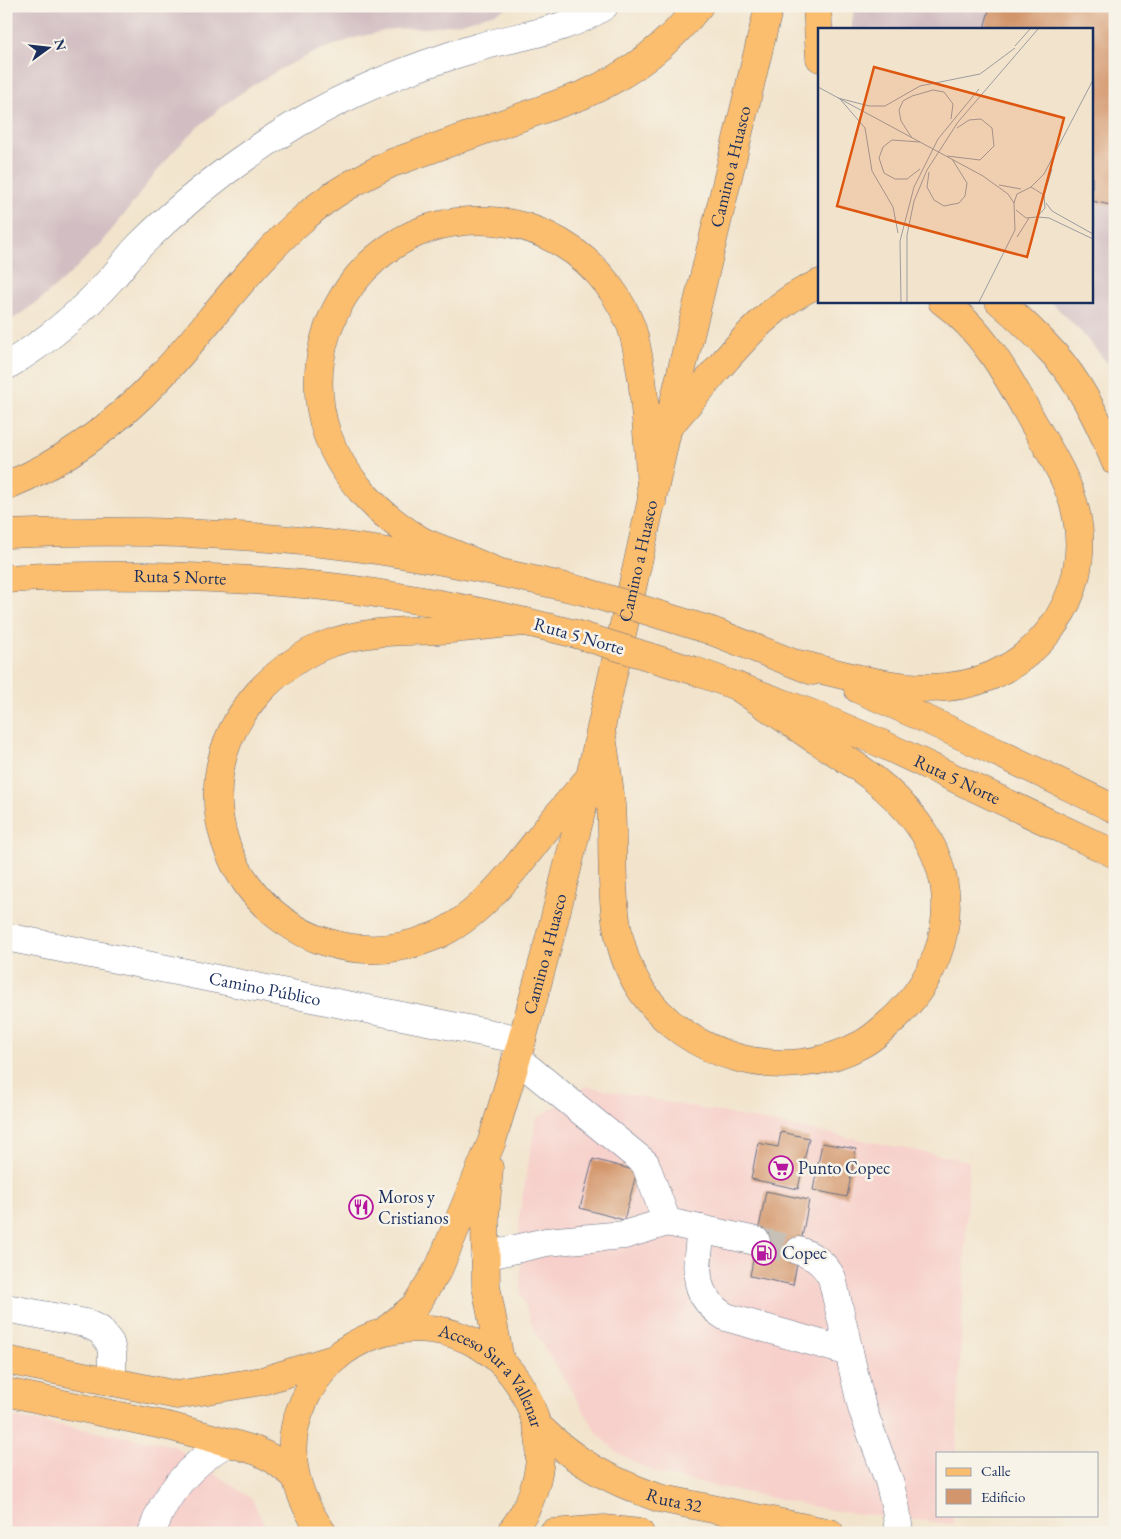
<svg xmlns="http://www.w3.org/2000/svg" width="1121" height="1539" viewBox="0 0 1121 1539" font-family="'EB Garamond',serif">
<rect width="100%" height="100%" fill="#f7f3e8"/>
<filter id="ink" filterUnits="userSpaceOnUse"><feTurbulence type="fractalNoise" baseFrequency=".02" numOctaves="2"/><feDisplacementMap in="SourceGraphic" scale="10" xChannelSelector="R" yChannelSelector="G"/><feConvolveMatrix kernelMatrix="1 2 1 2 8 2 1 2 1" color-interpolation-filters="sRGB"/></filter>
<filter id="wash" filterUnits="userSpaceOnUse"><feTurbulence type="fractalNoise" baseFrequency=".0096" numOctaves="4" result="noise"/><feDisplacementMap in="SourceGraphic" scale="20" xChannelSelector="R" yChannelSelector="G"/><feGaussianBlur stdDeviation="1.12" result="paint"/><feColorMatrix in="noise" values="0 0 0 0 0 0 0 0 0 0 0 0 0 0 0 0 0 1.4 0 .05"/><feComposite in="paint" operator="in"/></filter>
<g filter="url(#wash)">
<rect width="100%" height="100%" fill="#f2e4cc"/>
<path fill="#f7d0cb" d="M586,1086L969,1161L956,1453H937V1515H953V1524L835,1511L658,1474L616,1452L598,1434L535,1332L521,1294L519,1216L536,1119Z
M6,1416L172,1445L252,1499L268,1533H6Z"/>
<path fill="#d2bec2" d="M6,6H511L495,13L461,23L427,28L392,29L355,38L320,50L286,66L253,85L224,105L197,128L172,153L149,181L125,214L99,245L70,274L40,300L6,324Z
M855,6H1115V372L1081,332L1050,301H1092V29H852V22Z"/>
<g id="blocks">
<path fill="#d3956b" d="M990,6H1115V206L1092,201V29H984Z
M781,1132L809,1138L798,1189L751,1179L758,1143L778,1147Z
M822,1143L856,1149L847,1197L813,1190Z
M593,1159L637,1171L624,1220L580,1208Z
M766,1191L809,1200L793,1285L750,1276Z"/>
</g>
</g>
<g filter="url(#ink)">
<use href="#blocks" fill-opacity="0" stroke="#666e84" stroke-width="1"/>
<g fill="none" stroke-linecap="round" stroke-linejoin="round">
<path stroke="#c7c0b6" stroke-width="28" stroke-dasharray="28 14" stroke-linecap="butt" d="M756,1241L799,1251"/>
<g stroke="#666e84" stroke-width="29">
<g id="minor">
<path d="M6,366C46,342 82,312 113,277C122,267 130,255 140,245C187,198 241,157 298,123C354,90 414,66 476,48C519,35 565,32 604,6"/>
<path id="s1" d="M6,937L522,1040"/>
<path d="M516,1058L645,1163L667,1222"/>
<path d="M701,1229C697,1266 689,1295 726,1317L849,1352"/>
<path d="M799,1251C815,1256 825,1264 832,1278L862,1408L889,1481L896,1509L899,1533"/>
<path d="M485,1256L546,1242L624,1235L667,1222L756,1241"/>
<path d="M6,1308L85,1323L100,1330L110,1343L112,1352V1382"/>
<path d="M152,1533C164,1493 193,1463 227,1442"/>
</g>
</g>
<g stroke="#666e84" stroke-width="29">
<g id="major">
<path d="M489,1168L485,1216L486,1286L500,1360"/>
<path id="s2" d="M385,1331L415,1306L439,1268L492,1141L522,1040L551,933L590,777L668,427L769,6"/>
<path d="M6,1360L177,1395L262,1381L333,1359"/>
<path d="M6,1392L172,1427L227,1442L257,1451L273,1459L295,1476"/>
<path id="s3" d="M537,1425C576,1463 608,1480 659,1498L830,1533"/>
<path id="s4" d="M323,1533C306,1510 295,1486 293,1457C291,1438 296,1418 304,1401C332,1337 406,1311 469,1340C503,1356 524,1384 535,1419C548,1457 535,1503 510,1533"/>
<path d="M553,1533L604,1529L640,1533"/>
</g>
</g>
<g stroke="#666e84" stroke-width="29">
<g id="highway">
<path d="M817,6L820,58"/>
<path d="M999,301C1019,318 1038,336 1055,355C1080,383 1101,426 1115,461"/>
<path d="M668,427C684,409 700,390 715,372C746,336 776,301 820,283"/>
<path d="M6,486C65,462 117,423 160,377C209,325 250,264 305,217C330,194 361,178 392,163L583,95C629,75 668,45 699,6"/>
<path d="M6,534C124,529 244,532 361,548C436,558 510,574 583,591"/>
<path d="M498,572C481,565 464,558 447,551C439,548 430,545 422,541C381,517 343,479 327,434C295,339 358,235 457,222C487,218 518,222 546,235C585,253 615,285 631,326C637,343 639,361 642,379C647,420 649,461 652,502"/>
<path id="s5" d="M6,579C88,574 170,575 252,580C297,583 342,587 387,595C451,605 513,618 576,634"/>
<path d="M526,622C497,624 467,628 438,630C398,632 366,630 328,644C301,654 278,672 259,692C147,817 282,1000 435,936C482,916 517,866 548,827C561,810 576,794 590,777"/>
<path d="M712,631L813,671"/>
<path d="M798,664C846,675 897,692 947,687C1033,679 1095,598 1076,513C1069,481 1050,452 1034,424C1009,379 985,332 942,301"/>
<path id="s6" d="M695,671L810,713L878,742L1115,854"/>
<path d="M858,689C945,726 1030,768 1115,809"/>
<path d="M601,730C605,755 609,780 611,805C615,867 605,932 639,987C685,1059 786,1086 862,1044C870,1040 878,1033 886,1026C947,974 968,893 918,824C889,784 851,762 810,736C785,719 760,702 735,685"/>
</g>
</g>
<use href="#minor" stroke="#fff" stroke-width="28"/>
<use href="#major" stroke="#fbbd6e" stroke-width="28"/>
<use href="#highway" stroke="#fbbd6e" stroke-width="28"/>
<g stroke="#666e84" stroke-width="29" stroke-linecap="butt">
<path id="highway-bridge" d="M583,591L712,631
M576,634L695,671"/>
</g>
<use href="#highway-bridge" stroke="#fbbd6e" stroke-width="28"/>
</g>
</g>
<defs>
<g id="supermarket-ring" transform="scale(1.25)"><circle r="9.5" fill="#f7f3e8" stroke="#b5179e" stroke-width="1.5"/><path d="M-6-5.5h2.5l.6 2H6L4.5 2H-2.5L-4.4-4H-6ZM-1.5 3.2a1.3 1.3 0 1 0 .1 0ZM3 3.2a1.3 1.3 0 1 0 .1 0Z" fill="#b5179e"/></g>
<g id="restaurant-ring" transform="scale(1.25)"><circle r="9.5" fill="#f7f3e8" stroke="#b5179e" stroke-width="1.5"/><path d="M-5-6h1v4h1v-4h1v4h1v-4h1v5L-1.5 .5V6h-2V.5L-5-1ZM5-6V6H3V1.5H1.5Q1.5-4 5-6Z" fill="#b5179e"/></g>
<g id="fuel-ring" transform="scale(1.25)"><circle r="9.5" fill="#f7f3e8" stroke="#b5179e" stroke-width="1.5"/><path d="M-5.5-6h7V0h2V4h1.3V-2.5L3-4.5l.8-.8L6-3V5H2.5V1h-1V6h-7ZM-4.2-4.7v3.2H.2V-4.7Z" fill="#b5179e"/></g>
</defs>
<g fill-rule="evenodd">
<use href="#supermarket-ring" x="781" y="1168"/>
<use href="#restaurant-ring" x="361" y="1207"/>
<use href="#fuel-ring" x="764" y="1253"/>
</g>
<g text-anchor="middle" stroke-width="5" stroke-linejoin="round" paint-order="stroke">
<g font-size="18" fill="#1b2f5e" stroke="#f7f3e8">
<text dy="6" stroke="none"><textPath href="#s2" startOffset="1225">Camino a Huasco</textPath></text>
<text dy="6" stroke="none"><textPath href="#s2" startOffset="820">Camino a Huasco</textPath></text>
<text dy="6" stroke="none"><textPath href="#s5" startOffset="174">Ruta 5 Norte</textPath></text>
<text transform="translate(579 636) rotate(16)" y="6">Ruta 5 Norte</text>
<text dy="6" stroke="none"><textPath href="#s6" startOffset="284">Ruta 5 Norte</textPath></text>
<text dy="6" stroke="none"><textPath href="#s2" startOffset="416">Camino a Huasco</textPath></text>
<text dy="6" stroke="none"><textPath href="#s1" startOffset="264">Camino Público</textPath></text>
<text dy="6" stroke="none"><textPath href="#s4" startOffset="378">Acceso Sur a Vallenar</textPath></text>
<text dy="6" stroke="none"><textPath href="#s3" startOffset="159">Ruta 32</textPath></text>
</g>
<g font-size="18" fill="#1b2f5e" stroke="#f7f3e8" text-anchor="start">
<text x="798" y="1174">Punto Copec</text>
<text x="378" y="1203">Moros y<tspan x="378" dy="21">Cristianos</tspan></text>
<text x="782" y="1259">Copec</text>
</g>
</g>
<g transform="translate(818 28)">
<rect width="275" height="275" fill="#f2e4cc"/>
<path fill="none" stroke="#9c9ca0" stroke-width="1" d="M197,18L212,1M0,59L165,148L190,166L196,175M20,70L51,78H67L102,58L162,46L197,20M22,71L47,100L54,143L75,179L80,205M94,110L83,93L81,82L85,73L94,68L115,62L126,64L135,76L133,91M129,128L162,132L176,118L174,100L163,91L151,92L139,100M102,141L89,151H77L66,145L61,130L65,119L74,112L102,114M111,144L109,159L116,172L126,178L141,175L147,168L149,155L134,131M181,157L203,161M213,159L226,146L275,52M226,167L234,141M228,175L234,183L275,206M220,189L231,190L275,211M199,209L211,190M83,274L82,213L96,159L120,111L161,61M89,274V207L96,173L109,142L140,94L220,1M161,274L197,202L196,175L199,166L213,159L226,167L227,180L219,189L208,190L198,182"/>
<path fill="#de5710" fill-opacity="0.15" stroke="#de5710" stroke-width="2.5" d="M56,39L246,90L209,229L19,178Z"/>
<rect width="275" height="275" fill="none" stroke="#1b2f5e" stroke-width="2.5"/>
</g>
<rect width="1121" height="1539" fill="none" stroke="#f7f3e8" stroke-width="25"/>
<rect x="936" y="1452" width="162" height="65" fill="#f7f3e8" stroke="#9fa5b1"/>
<rect x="946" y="1468" width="25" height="8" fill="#fbbd6e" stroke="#9fa5b1"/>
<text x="981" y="1476" font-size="15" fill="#1b2f5e">Calle</text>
<rect x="946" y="1489" width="25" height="15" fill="#d3956b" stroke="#9fa5b1"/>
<text x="981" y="1502" font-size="15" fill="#1b2f5e">Edificio</text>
<g transform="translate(48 48) rotate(75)" stroke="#f7f3e8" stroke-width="4" paint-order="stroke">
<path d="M0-4L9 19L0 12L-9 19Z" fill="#1b2f5e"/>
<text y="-8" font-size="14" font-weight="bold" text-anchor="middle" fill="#1b2f5e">N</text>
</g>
</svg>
